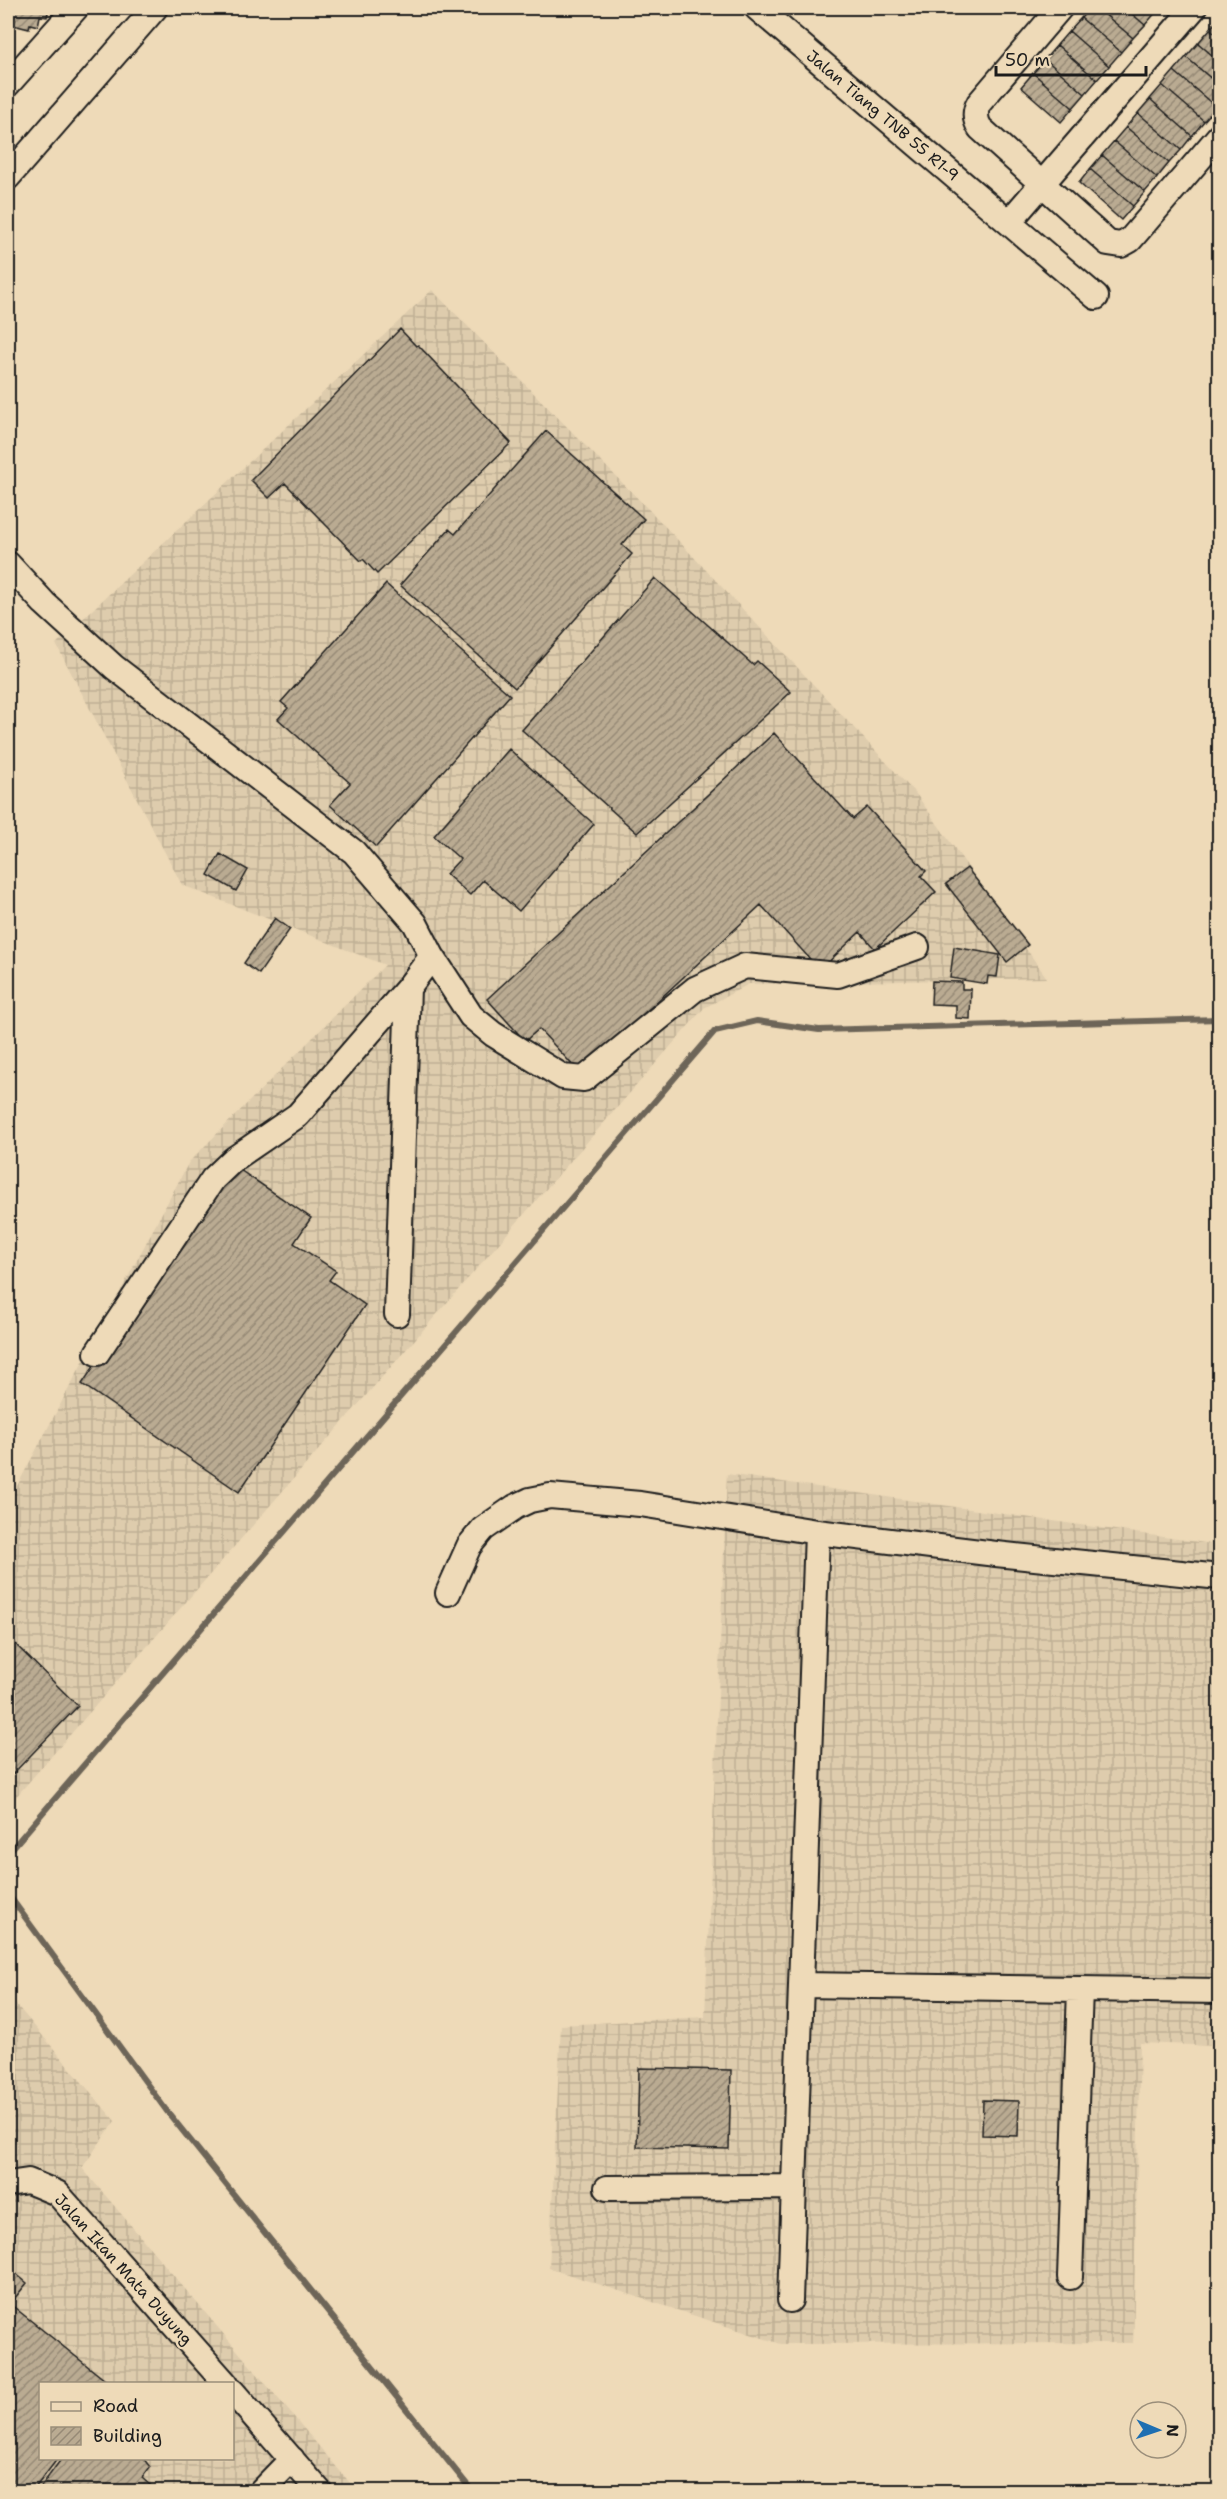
<svg xmlns="http://www.w3.org/2000/svg" width="1227" height="2499" viewBox="0 0 1227 2499" font-family="'Shantell Sans',sans-serif">
<defs>
<pattern id="industrial-grid" width="8" height="8" patternUnits="userSpaceOnUse" patternTransform="scale(1.5)"><rect width="8" height="8" fill="#deccad"/><path d="M0 4h8M4 0v8" fill="none" stroke="#beaf94"/></pattern>
<pattern id="building-hatch" width="6" height="6" patternUnits="userSpaceOnUse" patternTransform="scale(1.5)"><rect width="6" height="6" fill="#baab92"/><path d="M-1 1l2-2M0 6l6-6M5 7l2-2" fill="none" stroke="#968a76"/></pattern>
</defs>
<rect width="100%" height="100%" fill="#eedab8"/>
<filter id="ink" filterUnits="userSpaceOnUse"><feTurbulence type="fractalNoise" baseFrequency=".0167" numOctaves="2"/><feDisplacementMap in="SourceGraphic" scale="12" xChannelSelector="R" yChannelSelector="G"/><feConvolveMatrix kernelMatrix="1 2 1 2 8 2 1 2 1" color-interpolation-filters="sRGB"/></filter>
<g filter="url(#ink)">
<path fill="url(#industrial-grid)" fill-rule="evenodd" d="M432,290L659,520L916,794L1047,978L749,984L704,1008L8,1806V1503L189,1162L385,965L182,885L56,644Z
M727,1474L1219,1545V2046L1140,2043L1133,2343L781,2344L549,2268L561,2025L705,2017Z
M8,1995L115,2121L82,2168L357,2491H8ZM40,2384H232V2458H40Z"/>
<g fill="none" stroke-linecap="round" stroke-linejoin="round">
<path stroke="#6d6558" stroke-width="6" d="M8,1857L9,1852L715,1031L757,1021L819,1030L1220,1019
M8,1894L166,2110L473,2492"/>
</g>
<path fill="url(#building-hatch)" stroke="#1c1c1c" stroke-width="1.5" d="M8,8H49L47,17L40,16L38,26L30,24L29,29L13,25L15,20L8,19Z
M1090,8H1097L1133,38L1121,52L1081,18Z
M1097,8H1125L1145,25L1133,38Z
M1125,8H1153L1157,11L1145,25Z
M1220,17V37L1210,29Z
M1081,18L1121,52L1109,66L1069,31Z
M1210,29L1220,37V62L1198,43Z
M1069,31L1109,66L1097,80L1057,45Z
M1198,43L1220,62V86L1186,57Z
M1057,45L1097,80L1085,94L1045,59Z
M1186,57L1220,86V103L1216,107L1174,71Z
M1045,59L1085,94L1073,108L1033,73Z
M1174,71L1216,107L1204,121L1162,85Z
M1033,73L1073,108L1061,122L1021,87Z
M1162,85L1204,121L1192,136L1150,99Z
M1150,99L1192,136L1181,150L1138,113Z
M1138,113L1181,150L1169,163L1126,127Z
M1126,127L1169,163L1157,178L1114,141Z
M1114,141L1157,178L1145,192L1102,155Z
M1102,155L1145,192L1133,206L1090,169Z
M1090,169L1133,206L1121,220L1079,183Z
M400,329L416,346L418,345L511,443L377,574L363,559L361,561L285,483L269,498L251,480Z
M546,431L644,519L622,545L632,554L515,688L400,585L449,529L455,534Z
M655,578L753,665L757,661L791,692L637,833L522,730Z
M386,584L510,695L376,847L330,805L350,783L278,719L288,708L281,702Z
M774,733L853,819L867,807L926,871L921,876L936,892L875,949L860,932L820,970L761,905L580,1073L539,1029L525,1041L487,999Z
M509,749L594,824L519,911L483,880L470,895L446,874L460,859L434,836Z
M220,854L248,870L236,891L208,875Z
M967,868L1028,945L1007,962L946,884Z
M275,918L290,929L259,974L244,963Z
M954,947L1000,955L997,977L988,976L987,984L950,978Z
M932,981L962,982V989H971L970,1019L956,1018V1005L931,1004Z
M234,1166L311,1218L294,1243L336,1271L329,1280L365,1305L239,1492L82,1384L225,1173Z
M8,1637L78,1706L8,1779Z
M639,2068L731,2070L729,2149L637,2147Z
M983,2100L1019,2101L1018,2136L982,2135Z
M8,2267L27,2283L10,2304L110,2384H40V2458H58L32,2492H15L8,2485Z
M62,2458H143L150,2467L142,2478L158,2492H37Z"/>
<g fill="none" stroke-linecap="round" stroke-linejoin="round">
<g stroke="#1c1c1c" stroke-width="28">
<path id="minor" d="M757,8L1096,297
M1060,8L979,103C974,112 975,120 980,128L1108,243L1121,245L1130,240L1220,135
M8,84L76,8
M8,177L155,8
M1009,222L1194,8
M8,564L44,603L114,667L354,852L415,923L432,956L471,1016L493,1034L563,1077L584,1079L695,989L745,966L838,975L917,947
M397,1314L408,988
M97,1353L213,1179L234,1159L298,1115L408,988L432,956
M448,1593L469,1546L483,1529L515,1507L530,1500L550,1496L640,1504L817,1532
M801,1985L817,1532L996,1554L1220,1577
M8,2184L28,2181L57,2193L226,2384
M607,2188L794,2187
M1070,2277L1080,1989
M790,2300L801,1985L1220,1991
M232,2391L320,2492
M260,2492L292,2459"/>
</g>
<use href="#minor" stroke="#eedab8" stroke-width="24"/>
</g>
</g>
<g text-anchor="middle" stroke-width="4.5" stroke-linejoin="round" paint-order="stroke">
<g font-size="16" fill="#1c1c1c" stroke="#eedab8">
<text transform="translate(883 115) rotate(40)" y="6">Jalan Tiang TNB 55 R1-9</text>
<text transform="translate(124 2269) rotate(48)" y="6">Jalan Ikan Mata Duyung</text>
</g>
</g>
<rect width="1227" height="2499" fill="none" stroke="#eedab8" stroke-width="30"/>
<rect x="15" y="15" width="1197" height="2469" fill="none" stroke="#1c1c1c" stroke-width="2" filter="url(#ink)"/>
<rect x="39" y="2382" width="195" height="78" fill="#eedab8" stroke="#9a8e7a" stroke-width="1.5"/>
<rect x="51" y="2402" width="30" height="9" fill="#eedab8" stroke="#9a8e7a" stroke-width="1.5"/>
<text x="93" y="2412" font-size="18" fill="#1c1c1c">Road</text>
<rect x="51" y="2427" width="30" height="18" fill="url(#building-hatch)" stroke="#9a8e7a" stroke-width="1.5"/>
<text x="93" y="2442" font-size="18" fill="#1c1c1c">Building</text>
<g transform="translate(1158 2430) rotate(92)"><circle r="28" fill="#eedab8" stroke="#9a8e7a" stroke-width="1.5"/>
<path d="M0-4.5L10 22L0 15L-10 22Z" fill="#1f6fb2"/>
<text y="-9" font-size="16" font-weight="bold" text-anchor="middle" fill="#1c1c1c">N</text>
</g>
<path d="M996 66v9h150v-9" fill="none" stroke="#1c1c1c" stroke-width="3"/>
<text x="1005" y="66" font-size="18" fill="#1c1c1c" stroke="#eedab8" stroke-width="4.5" paint-order="stroke">50 m</text>
</svg>
